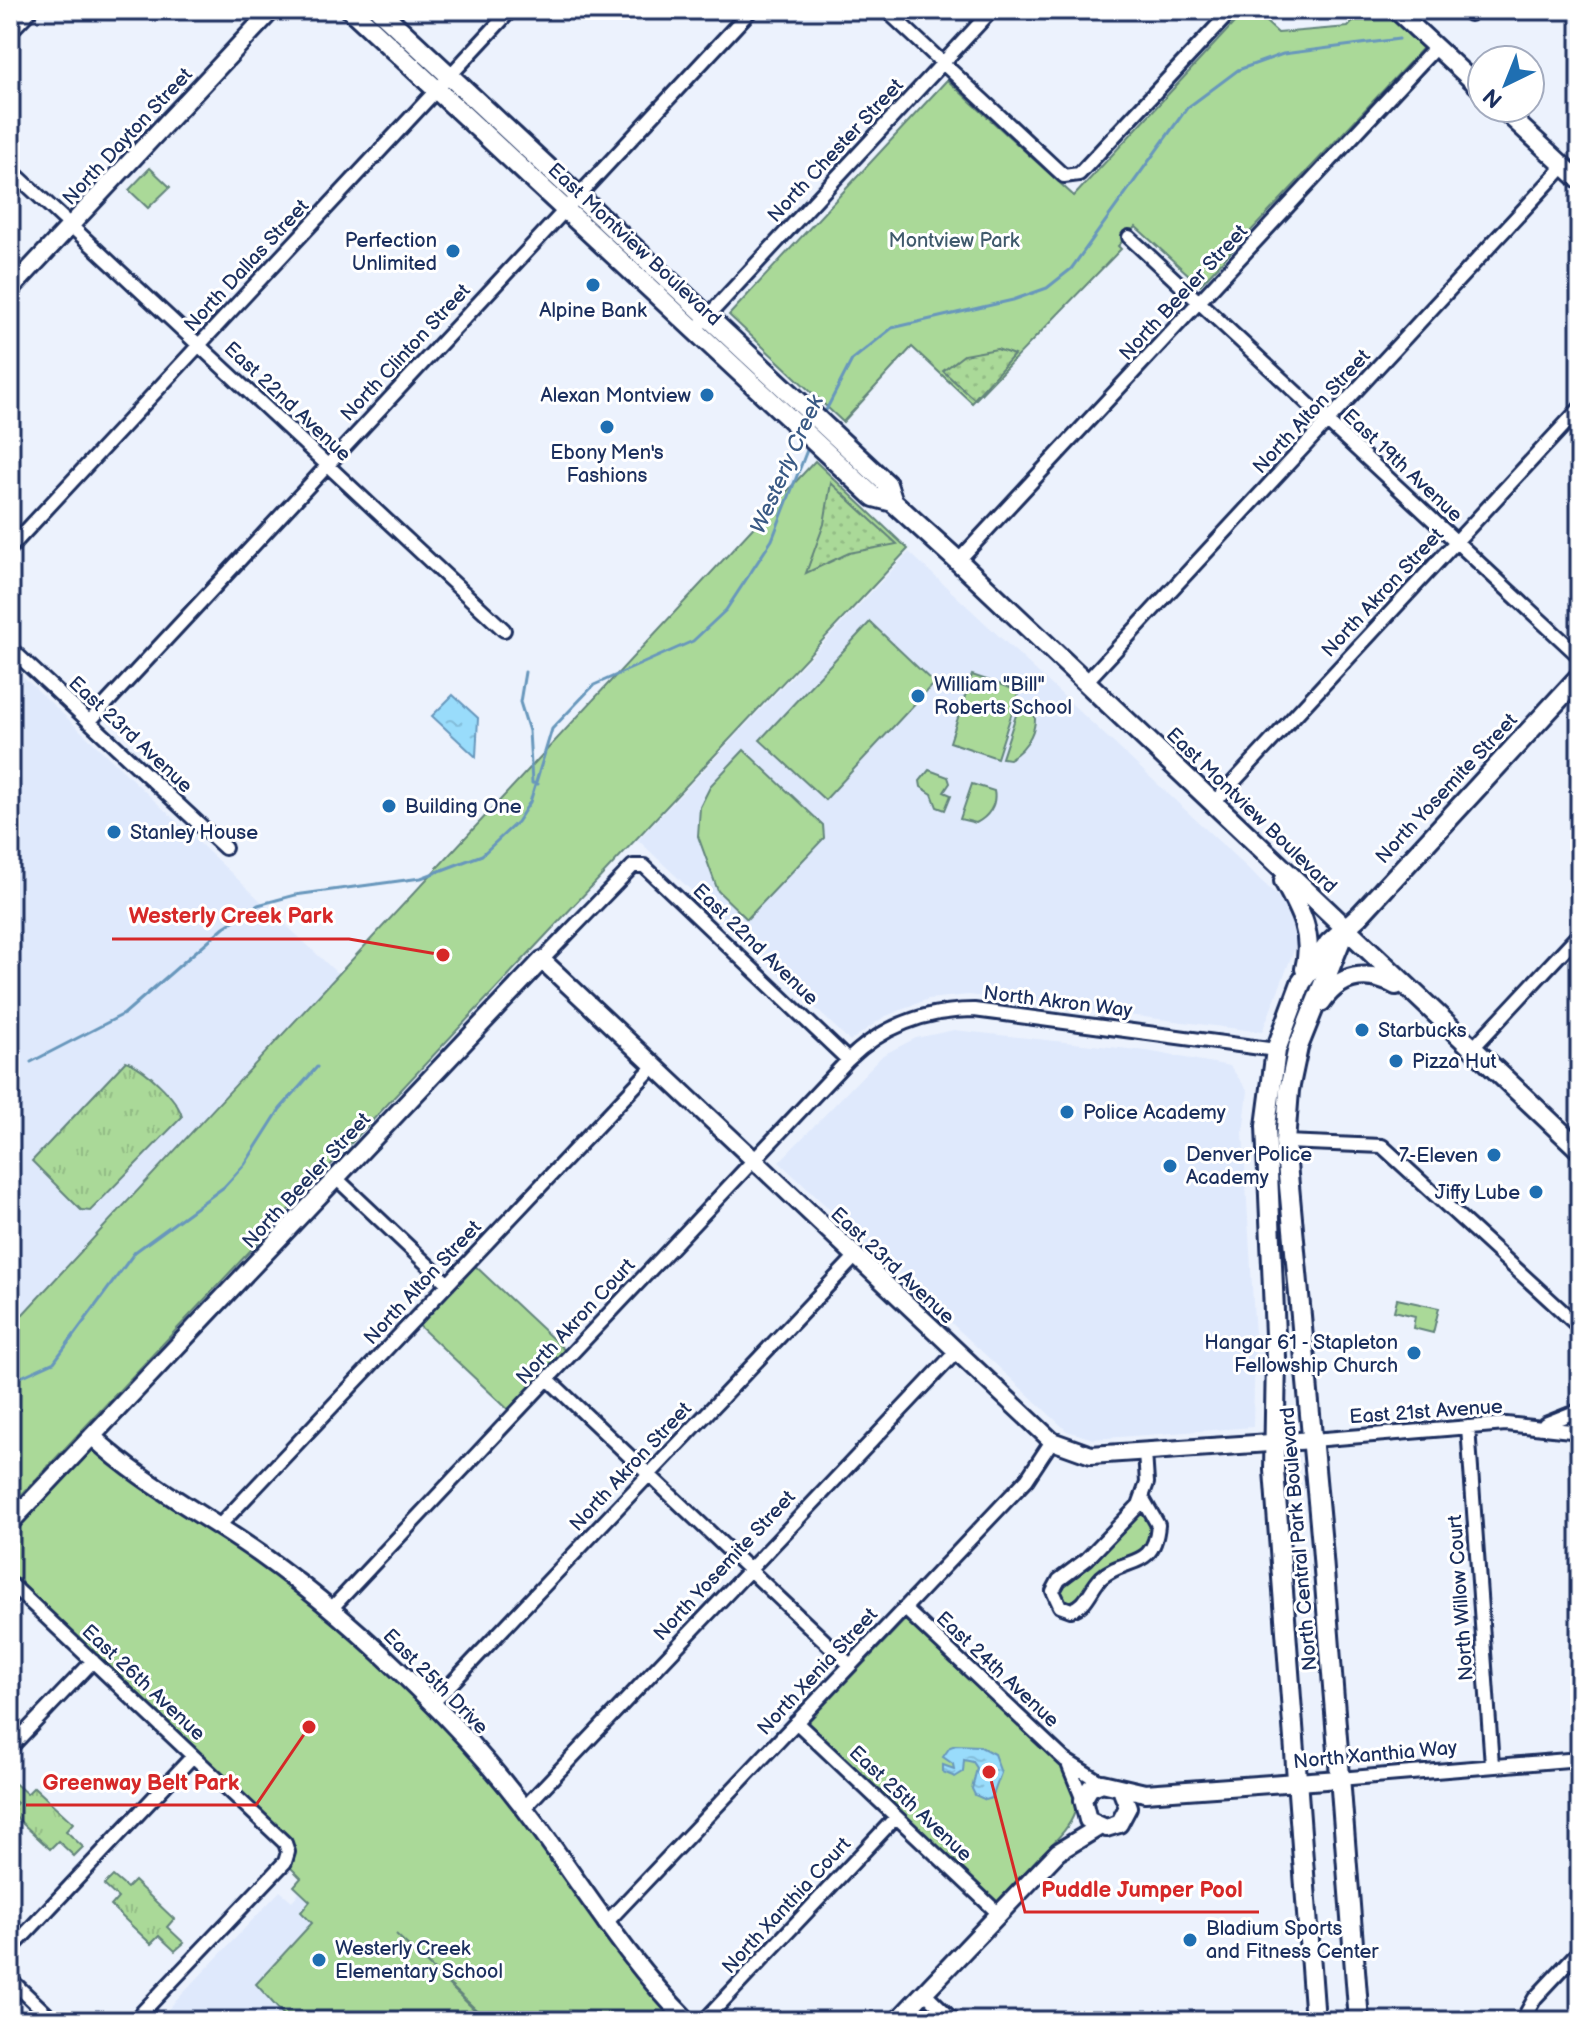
<svg xmlns="http://www.w3.org/2000/svg" width="1590" height="2031" viewBox="0 0 1590 2031" font-family="'Balsamiq Sans',sans-serif">
<defs>
<pattern id="grass-tufts" width="24" height="20" patternUnits="userSpaceOnUse" patternTransform="scale(2)"><rect width="24" height="20" fill="#aad998"/><path d="M3 7l-1-3M5 7V3M7 7l1-3M15 17l-1-3M17 17v-4M19 17l1-3" fill="none" stroke="#92bb85"/></pattern>
<pattern id="garden-dots" width="8" height="8" patternUnits="userSpaceOnUse" patternTransform="scale(2)"><rect width="8" height="8" fill="#aad998"/><path d="M2 2h.1M6 6h.1" fill="none" stroke="#92bb85" stroke-width="1.8" stroke-linecap="round"/></pattern>
<pattern id="water-ripples" width="26" height="14" patternUnits="userSpaceOnUse" patternTransform="scale(2)"><rect width="26" height="14" fill="#99dcfb"/><path d="M2 4q2-2 4 0t4 0M15 11q2-2 4 0t4 0" fill="none" stroke="#83bdda"/></pattern>
</defs>
<rect width="100%" height="100%" fill="#ecf2fd"/>
<filter id="ink" filterUnits="userSpaceOnUse"><feTurbulence type="fractalNoise" baseFrequency=".0125" numOctaves="2"/><feDisplacementMap in="SourceGraphic" scale="16" xChannelSelector="R" yChannelSelector="G"/><feConvolveMatrix kernelMatrix="1 2 1 2 8 2 1 2 1" color-interpolation-filters="sRGB"/></filter>
<g filter="url(#ink)">
<path fill="#dfe9fc" d="M909,552L1286,904L1295,922L1296,945L1262,1032L969,995L928,999L884,1017L850,1041L638,840Z
M10,664L339,975L10,1327Z
M954,1030L1147,1051L1230,1066L1248,1091L1243,1133L1255,1337L1253,1427L1093,1439L1067,1431L779,1162L883,1055L916,1038Z
M318,1860L488,2021H157L280,1891L292,1901L299,1893L293,1887Z"/>
<path fill="url(#grass-tufts)" stroke="#62847b" stroke-width="2" d="M126,1061C143,1067 178,1098 182,1117L90,1211L81,1210L32,1161Z
M11,1780L27,1794L34,1787L73,1823L66,1831L83,1847L74,1856L58,1841L50,1849L10,1812L17,1803L10,1797Z
M113,1876L127,1888L134,1881L174,1919L167,1927L184,1943L175,1951L159,1936L151,1944L111,1906L118,1898L104,1885Z"/>
<path fill="#aad998" stroke="#62847b" stroke-width="2" d="M1246,10H1253L1278,33L1348,27L1364,10H1381L1423,48L1200,285L1136,227L1118,246L1121,249L972,403L912,347L843,422L729,315L947,80L1074,196Z
M150,168L170,187L148,208L129,190Z
M815,461L908,549L10,1507V1328Z
M870,622L934,683L825,800L760,740Z
M972,675L1019,691L997,758L950,742Z
M1023,702L1033,705C1040,727 1028,748 1009,759L1002,758L1019,706Z
M744,750L823,825L824,838L747,919L718,891L698,836L700,807L711,785Z
M929,770L948,777L950,783L944,792L951,795L945,810L937,807L932,794L921,787L920,781Z
M972,784L994,791C997,805 988,817 976,823L960,819Z
M470,1261L570,1355L514,1415L414,1321Z
M1397,1299L1439,1308L1433,1333L1413,1328L1415,1316L1394,1311Z
M92,1436L210,1519L424,1695L688,2021H488L396,1934L486,2021H289L256,1984L312,1923L301,1912L310,1901L294,1886L301,1878L285,1862L288,1852L10,1583V1523Z
M1143,1508C1154,1519 1155,1535 1146,1548C1135,1565 1084,1602 1064,1605L1058,1587Z
M905,1620L1061,1766C1090,1803 1074,1823 1045,1851C1028,1868 1013,1885 997,1902L807,1723Z"/>
<path fill="url(#garden-dots)" stroke="#62847b" stroke-width="2" d="M997,349L1014,355L974,399L943,371L964,355Z
M831,483L897,544L849,553L806,573L824,524Z"/>
<path fill="url(#water-ripples)" stroke="#6797bc" stroke-width="2" d="M453,695L478,718L476,757L432,716Z
M956,1745L979,1746L994,1754L1001,1773L992,1798L986,1800L975,1795L972,1789L977,1768L973,1762L964,1760L963,1772L955,1777L943,1772V1765L954,1769L953,1764L943,1757L950,1747Z"/>
<g fill="none" stroke-linecap="round" stroke-linejoin="round">
<path stroke="#6797bc" stroke-width="3" d="M823,416L852,360L892,328L1013,300L1047,288L1071,269L1187,108L1218,85L1238,70L1283,54L1399,39
M525,672L520,702L529,731L532,783L538,784
M31,1062L124,1014L224,927L258,905L295,895L421,878L482,855L517,822L530,802L552,729L594,685L693,641L726,610L772,540L809,445
M10,1076L15,1073
M10,1382L54,1362L135,1252L224,1187L245,1164L280,1109L317,1067"/>
<g stroke="#1b2f5e" stroke-width="18">
<path id="minor" d="M886,10L1064,176L1079,174L1232,10
M1470,14L1474,10
M10,32L31,10
M10,169L504,630
M1129,237L1580,657
M695,330L992,10
M10,548L511,10
M958,561L1436,47
M10,648L225,848
M1086,682L1564,166
M89,722L751,10
M1213,804L1580,408
M542,960L633,866H644L848,1060
M1472,1049L1580,933
M1285,1142L1382,1146L1575,1323L1580,1318
M336,1178L448,1284
M548,1379L850,1665
M1545,1424L1580,1410
M1468,1427L1492,1765
M1313,1440L1506,1424L1580,1432
M1143,1499L1158,1525C1154,1571 1125,1556 1101,1578C1090,1589 1087,1606 1071,1610L1060,1606L1053,1591L1059,1580L1087,1559L1139,1505L1147,1483L1145,1452
M219,1526L654,1066
M10,1583L285,1843L288,1852L285,1862L134,2021
M904,1608L1065,1760L1102,1783
M331,1609L848,1060C883,1026 926,1010 974,1010L1276,1050
M433,1703L855,1257
M796,1722L999,1914
M10,1748L93,1661
M1069,1766L1083,1800
M1339,1779L1580,1759
M524,1808L956,1352
M605,1924L1027,1479L1052,1441
M10,1950L193,1756
M10,1979L54,2021
M924,1992L954,2021
M704,2021L896,1817
M1522,2021L1535,1998L1580,1950"/>
</g>
<g stroke="#1b2f5e" stroke-width="22">
<path id="tertiary" d="M1396,10L1482,90
M1501,108L1580,181
M10,290L272,10
M92,1436C142,1484 204,1514 260,1554C318,1595 371,1642 421,1692C464,1734 505,1781 540,1829C588,1895 630,1963 688,2021
M10,1523L542,960L1052,1441L1091,1455L1313,1440
M1121,1789L1128,1807L1119,1824L1106,1828L1088,1820L1083,1800L1090,1788L1102,1783L1145,1793L1339,1779
M897,2021L1058,1852L1099,1827"/>
</g>
<g stroke="#1b2f5e" stroke-width="24">
<path id="secondary" d="M351,10L874,497L893,502L958,561L1580,1150
M379,10L887,484L893,502
M1284,881C1300,910 1314,935 1305,969
M1345,930L1298,1047L1289,1090L1285,1142L1322,1545L1359,2021
M1321,1002C1340,974 1367,970 1396,985
M1315,2021L1274,1470L1276,1358L1266,1126L1276,1050L1301,983L1329,943L1360,915L1580,676"/>
</g>
<use href="#minor" stroke="#fff" stroke-width="12"/>
<use href="#tertiary" stroke="#fff" stroke-width="16"/>
<use href="#secondary" stroke="#fff" stroke-width="18"/>
</g>
</g>
<g fill="#1f6fb2" stroke="#fff" stroke-width="3">
<circle cx="453" cy="251" r="8"/>
<circle cx="593" cy="285" r="8"/>
<circle cx="707" cy="395" r="8"/>
<circle cx="607" cy="427" r="8"/>
<circle cx="918" cy="696" r="8"/>
<circle cx="389" cy="806" r="8"/>
<circle cx="114" cy="832" r="8"/>
<circle cx="1362" cy="1030" r="8"/>
<circle cx="1396" cy="1061" r="8"/>
<circle cx="1067" cy="1112" r="8"/>
<circle cx="1494" cy="1155" r="8"/>
<circle cx="1170" cy="1166" r="8"/>
<circle cx="1536" cy="1192" r="8"/>
<circle cx="1414" cy="1353" r="8"/>
<circle cx="1190" cy="1940" r="8"/>
<circle cx="319" cy="1960" r="8"/>
</g>
<g text-anchor="middle" stroke-width="6" stroke-linejoin="round" paint-order="stroke">
<g font-size="20" fill="#1b2f5e" stroke="#fff">
<text transform="translate(127 136) rotate(-47)" y="7">North Dayton Street</text>
<text transform="translate(835 150) rotate(-47)" y="7">North Chester Street</text>
<text transform="translate(635 244) rotate(43)" y="7">East Montview Boulevard</text>
<text transform="translate(246 265) rotate(-47)" y="7">North Dallas Street</text>
<text transform="translate(1183 292) rotate(-47)" y="7">North Beeler Street</text>
<text transform="translate(405 352) rotate(-47)" y="7">North Clinton Street</text>
<text transform="translate(288 401) rotate(43)" y="7">East 22nd Avenue</text>
<text transform="translate(1311 411) rotate(-47)" y="7">North Alton Street</text>
<text transform="translate(1403 465) rotate(43)" y="7">East 19th Avenue</text>
<text transform="translate(1382 592) rotate(-47)" y="7">North Akron Street</text>
<text transform="translate(131 734) rotate(43)" y="7">East 23rd Avenue</text>
<text transform="translate(1446 788) rotate(-47)" y="7">North Yosemite Street</text>
<text transform="translate(1252 810) rotate(44)" y="7">East Montview Boulevard</text>
<text transform="translate(756 944) rotate(44)" y="7">East 22nd Avenue</text>
<text transform="translate(1058 1001) rotate(7)" y="7">North Akron Way</text>
<text transform="translate(306 1180) rotate(-47)" y="7">North Beeler Street</text>
<text transform="translate(893 1265) rotate(43)" y="7">East 23rd Avenue</text>
<text transform="translate(422 1282) rotate(-47)" y="7">North Alton Street</text>
<text transform="translate(575 1321) rotate(-47)" y="7">North Akron Court</text>
<text transform="translate(1426 1411) rotate(-4)" y="7">East 21st Avenue</text>
<text transform="translate(630 1466) rotate(-47)" y="7">North Akron Street</text>
<text transform="translate(1298 1539) rotate(-95)" y="7">North Central Park Boulevard</text>
<text transform="translate(724 1565) rotate(-47)" y="7">North Yosemite Street</text>
<text transform="translate(1460 1598) rotate(-94)" y="7">North Willow Court</text>
<text transform="translate(998 1669) rotate(43)" y="7">East 24th Avenue</text>
<text transform="translate(817 1671) rotate(-47)" y="7">North Xenia Street</text>
<text transform="translate(436 1681) rotate(45)" y="7">East 25th Drive</text>
<text transform="translate(144 1682) rotate(43)" y="7">East 26th Avenue</text>
<text transform="translate(1375 1754) rotate(-5)" y="7">North Xanthia Way</text>
<text transform="translate(911 1803) rotate(43)" y="7">East 25th Avenue</text>
<text transform="translate(786 1905) rotate(-47)" y="7">North Xanthia Court</text>
</g>
<g font-size="20" fill="#1b2f5e" stroke="#fff" text-anchor="start">
<text x="437" y="247" text-anchor="end">Perfection<tspan x="437" dy="23">Unlimited</tspan></text>
<text x="593" y="317" text-anchor="middle">Alpine Bank</text>
<text x="691" y="402" text-anchor="end">Alexan Montview</text>
<text x="607" y="459" text-anchor="middle">Ebony Men's<tspan x="607" dy="23">Fashions</tspan></text>
<text x="934" y="691">William "Bill"<tspan x="934" dy="23">Roberts School</tspan></text>
<text x="405" y="813">Building One</text>
<text x="130" y="839">Stanley House</text>
<text x="1378" y="1037">Starbucks</text>
<text x="1412" y="1068">Pizza Hut</text>
<text x="1083" y="1119">Police Academy</text>
<text x="1186" y="1161">Denver Police<tspan x="1186" dy="23">Academy</tspan></text>
<text x="1478" y="1162" text-anchor="end">7-Eleven</text>
<text x="1520" y="1199" text-anchor="end">Jiffy Lube</text>
<text x="1398" y="1349" text-anchor="end">Hangar 61 - Stapleton<tspan x="1398" dy="23">Fellowship Church</tspan></text>
<text x="1206" y="1935">Bladium Sports<tspan x="1206" dy="23">and Fitness Center</tspan></text>
<text x="335" y="1955">Westerly Creek<tspan x="335" dy="23">Elementary School</tspan></text>
</g>
<g font-size="20" fill="#3f5a6c" stroke="#fff">
<text x="954" y="247">Montview Park</text>
</g>
<g font-size="22" font-style="italic" fill="#3a5a85" stroke="#fff">
<text transform="translate(786 464) rotate(-66)" y="8">Westerly Creek</text>
</g>
</g>
<path fill="none" stroke="#d62828" stroke-width="3" d="M443 955L349 939H112M309 1727L256 1805H26M989 1772L1025 1912H1259"/>
<g fill="#d62828" stroke="#fff" stroke-width="3">
<circle cx="443" cy="955" r="8"/>
<circle cx="309" cy="1727" r="8"/>
<circle cx="989" cy="1772" r="8"/>
</g>
<g font-size="22" text-anchor="middle" font-weight="bold" fill="#d62828" stroke="#fff" stroke-width="6" stroke-linejoin="round" paint-order="stroke">
<text x="231" y="923">Westerly Creek Park</text>
<text x="141" y="1790">Greenway Belt Park</text>
<text x="1142" y="1897">Puddle Jumper Pool</text>
</g>
<rect width="1590" height="2031" fill="none" stroke="#fff" stroke-width="40"/>
<rect x="20" y="20" width="1550" height="1991" fill="none" stroke="#1b2f5e" stroke-width="3" filter="url(#ink)"/>
<g transform="translate(1506 84) rotate(223)"><circle r="38" fill="#ffffff" stroke="#a4acbf" stroke-width="2"/>
<path d="M0-6L14 30L0 20L-14 30Z" fill="#1f6fb2"/>
<text y="-12" font-size="22" font-weight="bold" text-anchor="middle" fill="#1b2f5e">N</text>
</g>
</svg>
